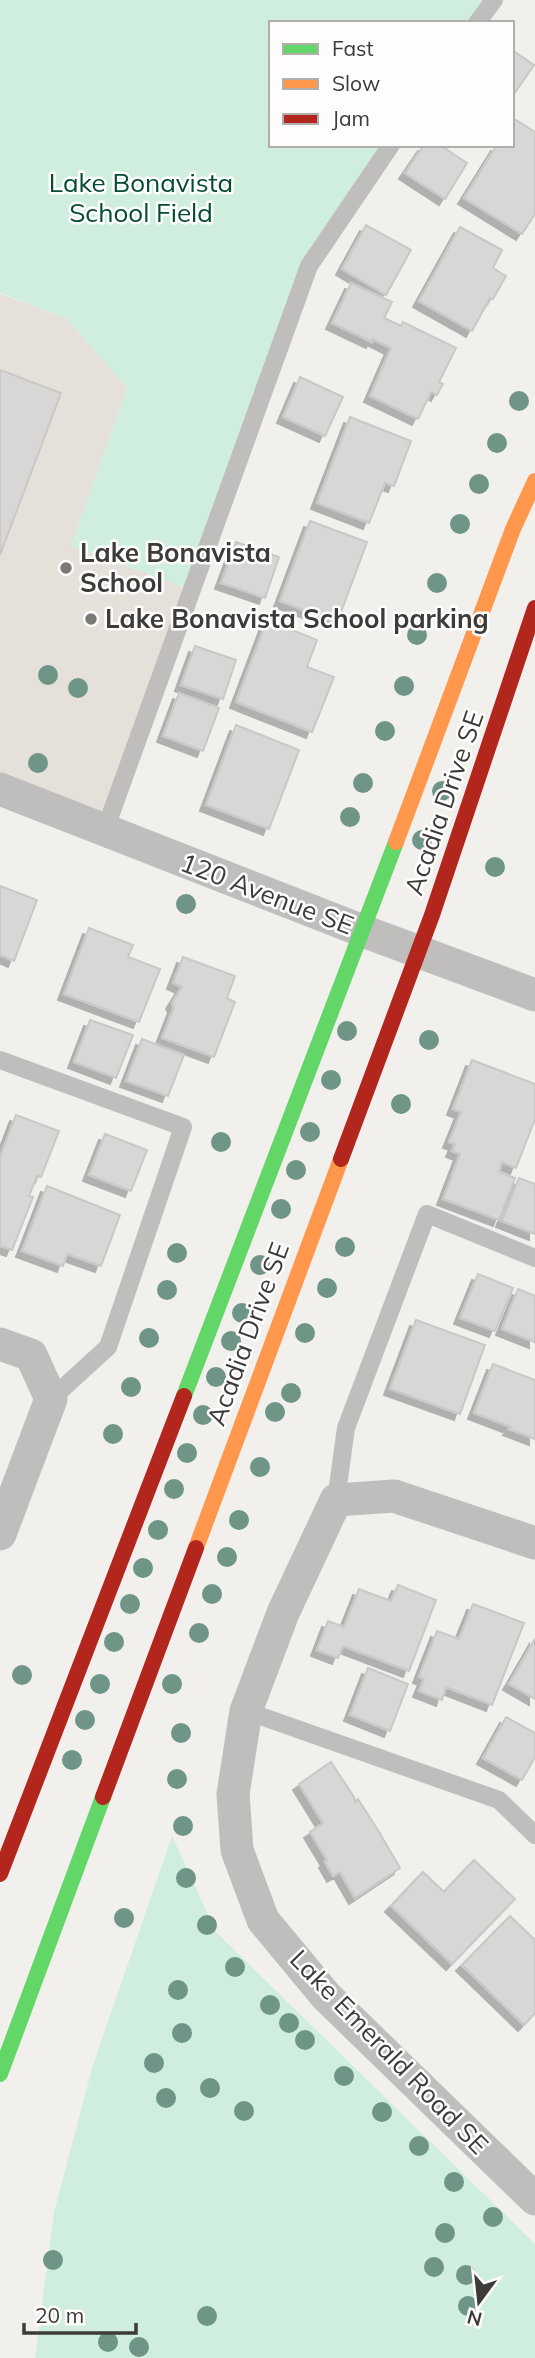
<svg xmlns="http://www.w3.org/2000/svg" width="535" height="2358" viewBox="0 0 535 2358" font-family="Mulish,sans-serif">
<defs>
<filter id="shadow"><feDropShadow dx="-6" dy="6" stdDeviation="0" flood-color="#0004"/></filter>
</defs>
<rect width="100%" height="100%" fill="#f2f0ed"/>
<path fill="#e5e0da" d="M0,294L66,318L127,388L71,546L192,590L105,830L0,789Z"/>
<path fill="#cfeede" d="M0,0H494L477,23H271V145H391L309,266L192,590L71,546L127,388L66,318L0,293Z
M172,1836L216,1932L535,2244V2358H35L54,2212L93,2065Z"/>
<path fill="#d9d7d5" stroke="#cac8c6" stroke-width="2" filter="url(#shadow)" d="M512,50L534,65L512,97Z
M513,118L535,132V214L522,234L464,198L497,145H512Z
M424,145H440L467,163L445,199L405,173Z
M366,225L411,250L386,295L342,269Z
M460,227L502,250L493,268L506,276L493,299L490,298L472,331L419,301Z
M351,283L392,302L384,318L401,326L403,322L456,348L439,382L443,384L437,395L431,392L418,419L370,396L391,348L373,339L372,342L332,323Z
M0,370L61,393L0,555Z
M300,377L343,397L325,436L283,417Z
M350,417L411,441L394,486L385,483L369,523L317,503Z
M310,521L367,542L337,623L280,601Z
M236,542L279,557L265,598L221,583Z
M267,620L317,640L307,667L334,677L312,732L236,702Z
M195,646L236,660L223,699L181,685Z
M179,693L219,708L203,751L163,736Z
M236,725L299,750L269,829L206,805Z
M0,886L37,900L14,961L0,955Z
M89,928L133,945L128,957L160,969L139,1022L64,994Z
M183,957L235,976L227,998L235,1002L214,1057L162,1038L174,1007L172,1003L182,987L173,983Z
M90,1020L133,1035L116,1078L74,1062Z
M142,1039L184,1055L168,1096L126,1081Z
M472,1060L535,1084V1119L516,1168L502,1162L499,1172L515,1178L499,1220L443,1199L460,1154L452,1151L455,1144L449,1142L461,1112L453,1109Z
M16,1115L59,1131L41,1177L37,1176L29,1196L33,1197L12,1250L0,1246V1157Z
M105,1134L147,1150L131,1191L89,1175Z
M519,1178L535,1184V1234L502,1221Z
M47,1186L120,1215L101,1266L67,1254L63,1266L22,1251Z
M478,1274L513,1288L495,1331L460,1318Z
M518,1289L535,1296V1342L502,1329Z
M416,1320L485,1345L460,1414L390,1389Z
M493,1364L535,1380V1439L509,1429L511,1427L474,1413Z
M398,1585L436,1600L409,1671L343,1646L338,1658L317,1650L328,1621L344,1627L359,1589L391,1601Z
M473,1604L524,1623L492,1705L446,1687L442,1700L419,1691L424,1679L419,1677L437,1631L459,1639Z
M535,1639V1699L509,1684Z
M368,1668L408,1684L390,1731L350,1715Z
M506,1717L535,1733V1757L522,1780L483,1758Z
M331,1762L354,1797L355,1802L358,1799L379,1832L400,1868L355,1898L340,1872L333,1876L325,1862L327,1860L310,1832L323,1823L299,1784Z
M474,1860L515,1899L452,1964L391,1906L423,1872L444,1892Z
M510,1916L535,1940V2013L524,2025L462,1965Z"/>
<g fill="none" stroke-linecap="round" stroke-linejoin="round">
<path stroke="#bfbebd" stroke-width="18" d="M477,23L494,0
M105,830L309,266L391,145
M0,1060L183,1127L108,1347L51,1399
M336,1500L346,1428L427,1214L535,1258
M246,1711L499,1800L535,1835"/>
<path stroke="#bfbebd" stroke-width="33" d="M0,789L363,931L535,995
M0,1344L31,1355L51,1399L0,1534
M535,1543L394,1496L336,1500L283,1613L246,1711L233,1794L237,1850L263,1920L326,1996L535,2199"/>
<path stroke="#63d668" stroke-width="16" d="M184,1396L396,842
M0,2074L103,1797"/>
<path stroke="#ff974d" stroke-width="16" d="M396,842L513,529L535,481
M196,1548L341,1159"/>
<path stroke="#b3261e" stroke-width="16" d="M341,1159L432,915L535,608
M103,1797L196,1548
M0,1874L184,1396"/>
</g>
<g fill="#6f9587">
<circle cx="519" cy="401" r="10"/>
<circle cx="497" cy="443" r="10"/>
<circle cx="479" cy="484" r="10"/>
<circle cx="460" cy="524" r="10"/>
<circle cx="437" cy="583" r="10"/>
<circle cx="417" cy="635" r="10"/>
<circle cx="48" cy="675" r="10"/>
<circle cx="404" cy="686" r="10"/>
<circle cx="78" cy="688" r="10"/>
<circle cx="385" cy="731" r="10"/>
<circle cx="38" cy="763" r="10"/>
<circle cx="363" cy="783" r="10"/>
<circle cx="442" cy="791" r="10"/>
<circle cx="350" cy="817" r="10"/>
<circle cx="422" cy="840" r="10"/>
<circle cx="495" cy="867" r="10"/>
<circle cx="186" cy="904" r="10"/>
<circle cx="347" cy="1031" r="10"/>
<circle cx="429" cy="1040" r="10"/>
<circle cx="331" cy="1080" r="10"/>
<circle cx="401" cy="1104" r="10"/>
<circle cx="310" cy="1132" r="10"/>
<circle cx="221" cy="1142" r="10"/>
<circle cx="296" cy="1170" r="10"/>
<circle cx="281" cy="1209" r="10"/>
<circle cx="345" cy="1247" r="10"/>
<circle cx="177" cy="1253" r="10"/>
<circle cx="260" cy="1265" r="10"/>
<circle cx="327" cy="1288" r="10"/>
<circle cx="167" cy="1290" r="10"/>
<circle cx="242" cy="1313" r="10"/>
<circle cx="305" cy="1333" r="10"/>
<circle cx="149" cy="1338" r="10"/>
<circle cx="231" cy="1341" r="10"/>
<circle cx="216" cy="1377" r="10"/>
<circle cx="131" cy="1387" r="10"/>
<circle cx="291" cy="1393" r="10"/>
<circle cx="275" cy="1412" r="10"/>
<circle cx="203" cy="1415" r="10"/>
<circle cx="113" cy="1434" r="10"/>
<circle cx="187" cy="1453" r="10"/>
<circle cx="260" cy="1467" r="10"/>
<circle cx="174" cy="1489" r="10"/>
<circle cx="239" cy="1520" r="10"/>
<circle cx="158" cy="1530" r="10"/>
<circle cx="227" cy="1557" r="10"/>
<circle cx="143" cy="1568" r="10"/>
<circle cx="212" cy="1594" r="10"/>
<circle cx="130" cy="1604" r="10"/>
<circle cx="199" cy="1633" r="10"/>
<circle cx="114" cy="1642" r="10"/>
<circle cx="22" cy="1675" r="10"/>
<circle cx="100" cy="1684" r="10"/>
<circle cx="172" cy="1684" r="10"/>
<circle cx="85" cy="1720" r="10"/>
<circle cx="181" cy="1733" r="10"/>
<circle cx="72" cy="1760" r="10"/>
<circle cx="177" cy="1779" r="10"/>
<circle cx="183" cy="1826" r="10"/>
<circle cx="186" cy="1878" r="10"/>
<circle cx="124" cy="1918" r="10"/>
<circle cx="207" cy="1925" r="10"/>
<circle cx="235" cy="1967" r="10"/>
<circle cx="178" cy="1990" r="10"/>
<circle cx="270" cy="2005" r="10"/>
<circle cx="289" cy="2023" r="10"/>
<circle cx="182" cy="2033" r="10"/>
<circle cx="305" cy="2040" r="10"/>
<circle cx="154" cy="2063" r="10"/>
<circle cx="344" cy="2076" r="10"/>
<circle cx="210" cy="2088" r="10"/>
<circle cx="166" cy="2098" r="10"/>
<circle cx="244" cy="2111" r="10"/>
<circle cx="382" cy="2112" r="10"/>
<circle cx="419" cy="2146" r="10"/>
<circle cx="454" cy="2182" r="10"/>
<circle cx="493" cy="2217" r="10"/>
<circle cx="445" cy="2233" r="10"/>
<circle cx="53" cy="2260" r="10"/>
<circle cx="434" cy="2267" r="10"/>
<circle cx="466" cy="2275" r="10"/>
<circle cx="468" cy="2306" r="10"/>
<circle cx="207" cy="2316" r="10"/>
<circle cx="108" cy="2342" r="10"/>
<circle cx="139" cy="2347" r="10"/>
</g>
<g fill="#7c7a78" stroke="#fffdfc" stroke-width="2.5">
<circle cx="66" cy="568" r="7"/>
<circle cx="91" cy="619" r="7"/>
</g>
<g text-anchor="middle" stroke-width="5" stroke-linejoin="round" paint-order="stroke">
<g font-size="26" fill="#044b34" stroke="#fffdfc">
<text x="141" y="192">Lake Bonavista<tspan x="141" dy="30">School Field</tspan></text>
</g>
<g font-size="26" font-weight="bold" fill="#3c3b39" stroke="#fffdfc" text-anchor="start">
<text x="80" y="562">Lake Bonavista<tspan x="80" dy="30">School</tspan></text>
<text x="105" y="628">Lake Bonavista School parking</text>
</g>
<g font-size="26" fill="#3c3b39" stroke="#fffdfc">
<text transform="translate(444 803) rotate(-71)" y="9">Acadia Drive SE</text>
<text transform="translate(267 894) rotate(21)" y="9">120 Avenue SE</text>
<text transform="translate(248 1334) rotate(-70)" y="9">Acadia Drive SE</text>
<text transform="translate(389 2052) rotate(46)" y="9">Lake Emerald Road SE</text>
</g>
</g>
<rect x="269" y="21" width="245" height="126" fill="#fffdfc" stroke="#b1afae" stroke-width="2"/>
<rect x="283" y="44" width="35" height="10" fill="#63d668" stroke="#b1afae" stroke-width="2"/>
<text x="332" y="56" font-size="21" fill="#3c3b39">Fast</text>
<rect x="283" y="79" width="35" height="10" fill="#ff974d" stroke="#b1afae" stroke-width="2"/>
<text x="332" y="91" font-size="21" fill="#3c3b39">Slow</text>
<rect x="283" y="114" width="35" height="10" fill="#b3261e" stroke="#b1afae" stroke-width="2"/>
<text x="332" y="126" font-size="21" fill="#3c3b39">Jam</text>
<g transform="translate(479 2302) rotate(195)" stroke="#fffdfc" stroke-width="5" paint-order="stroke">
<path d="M0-5L12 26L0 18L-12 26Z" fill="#3c3b39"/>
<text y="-10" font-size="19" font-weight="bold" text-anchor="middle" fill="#3c3b39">N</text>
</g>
<path d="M24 2323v10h112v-10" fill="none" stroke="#3c3b39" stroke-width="3.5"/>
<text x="35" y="2323" font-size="21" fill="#3c3b39" stroke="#fffdfc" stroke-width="5" paint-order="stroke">20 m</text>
</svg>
